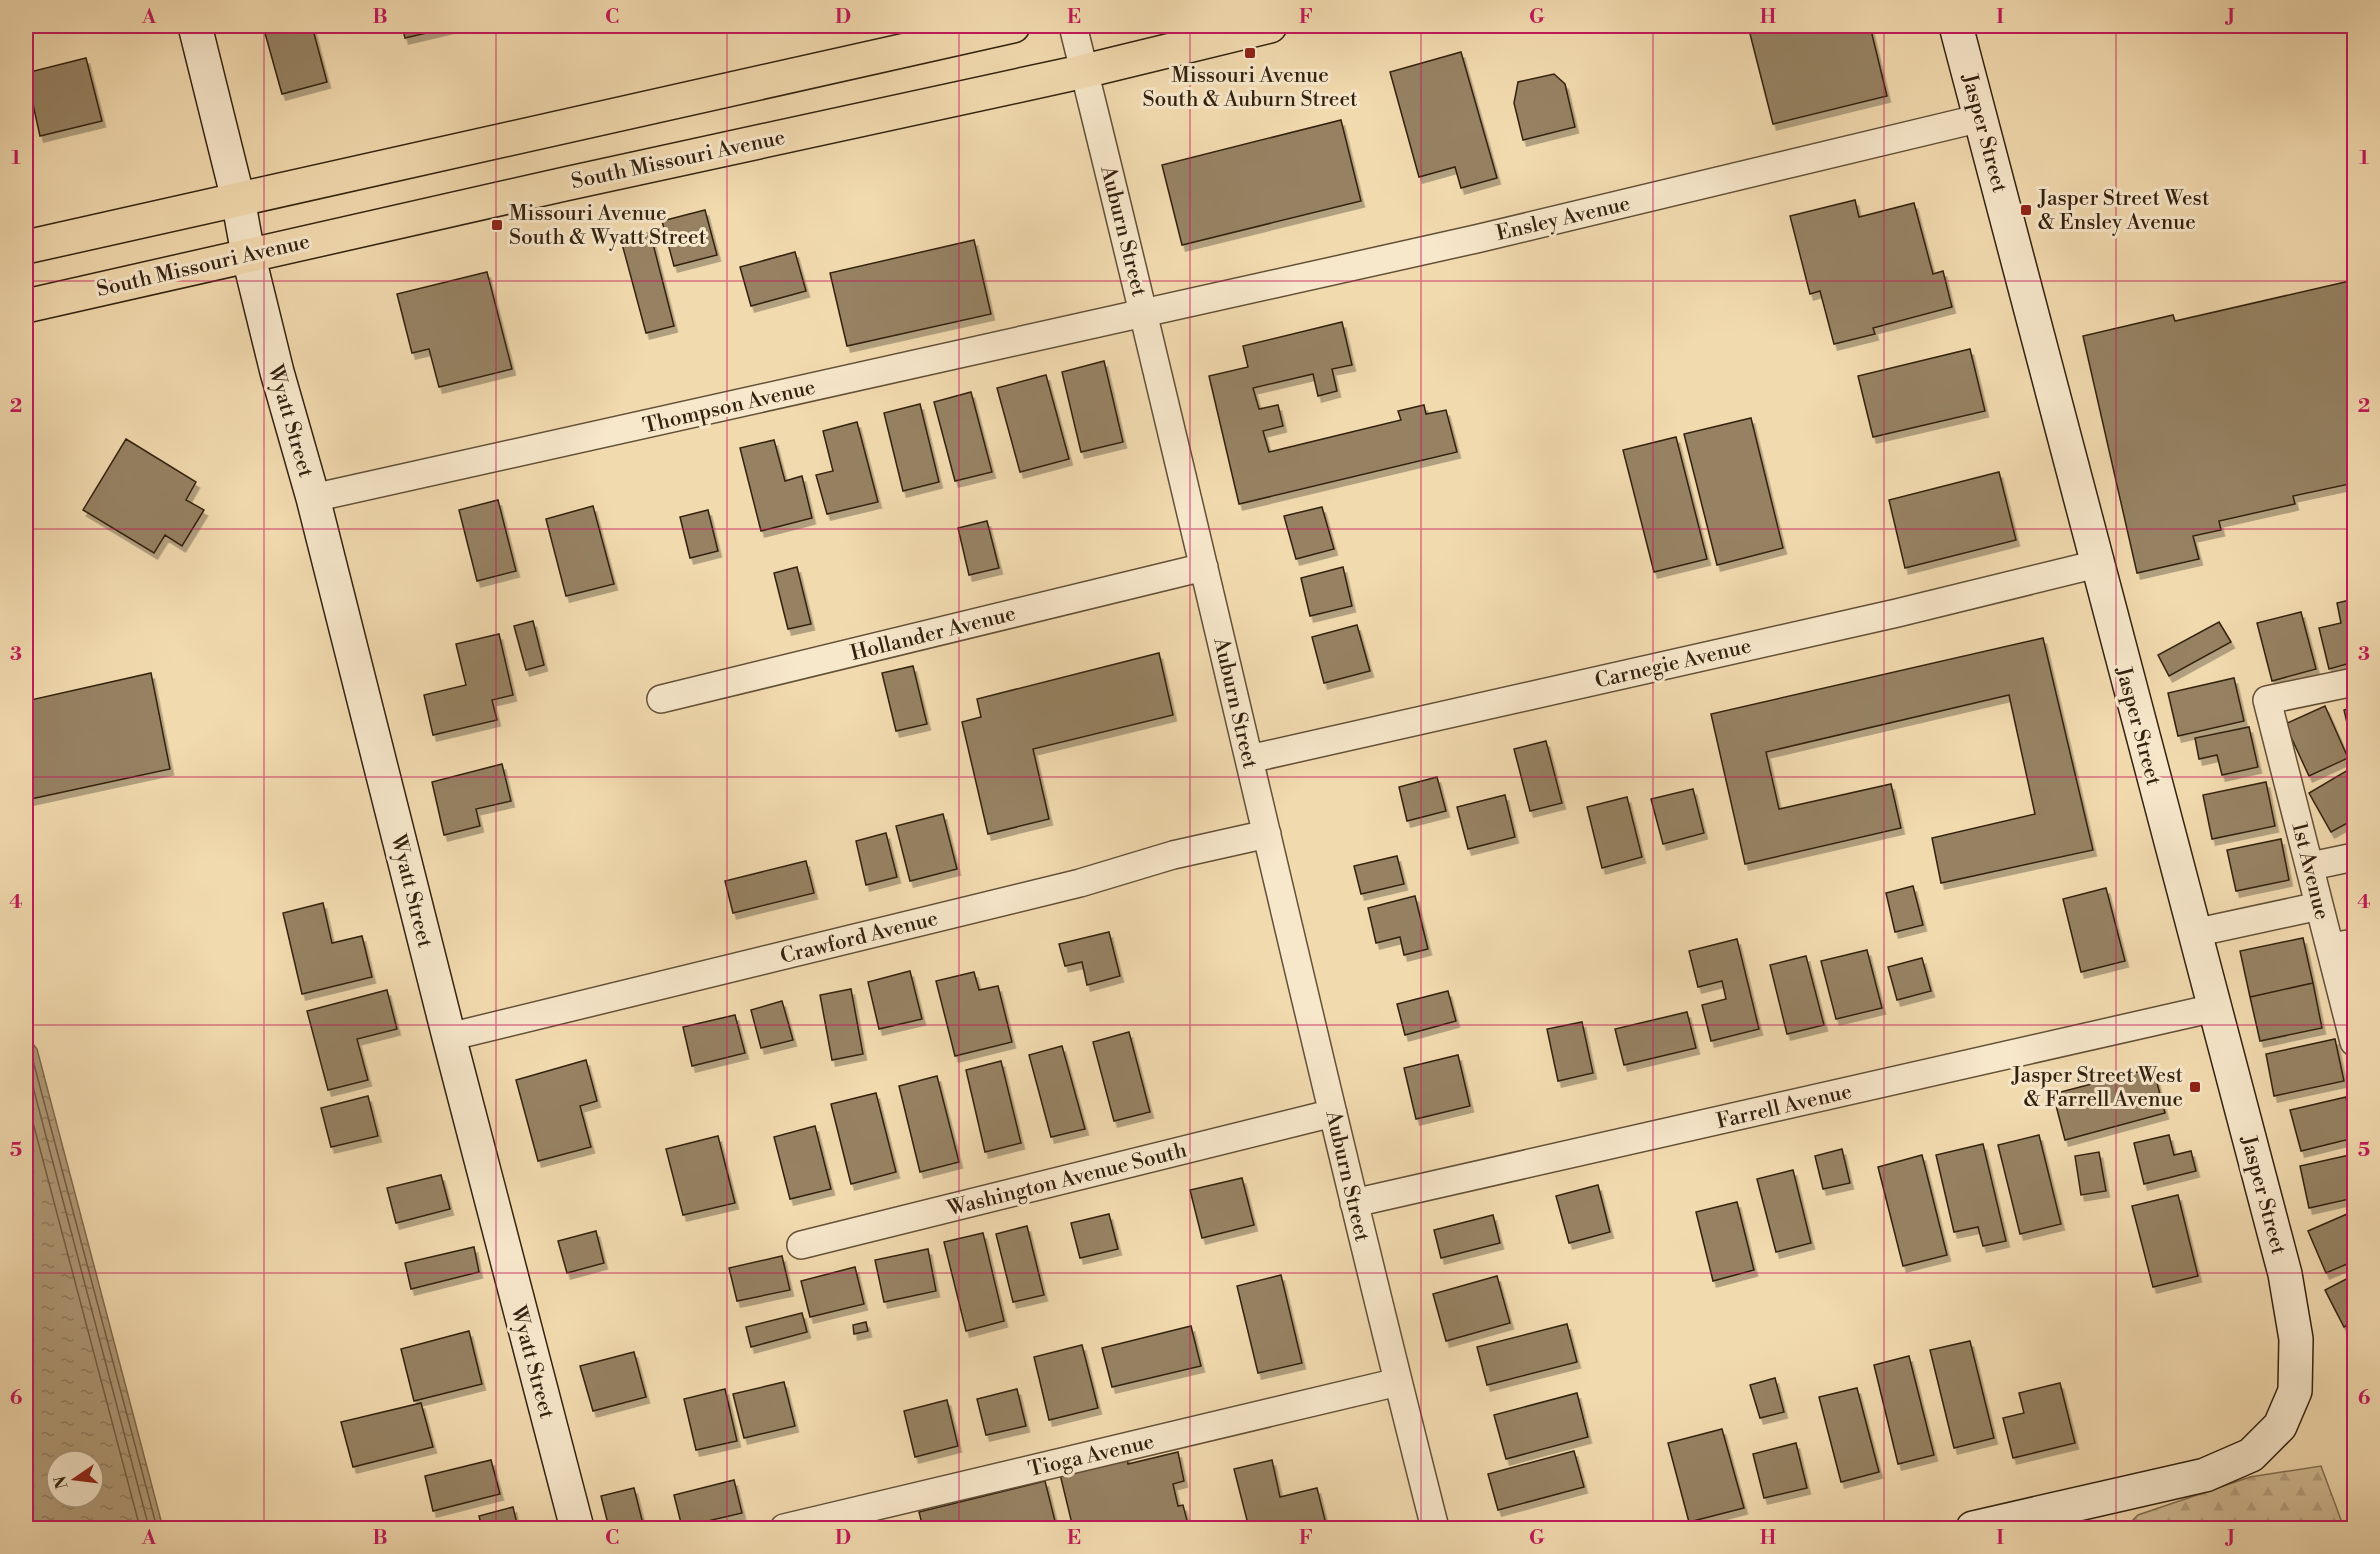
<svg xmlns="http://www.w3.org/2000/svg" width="2380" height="1554" viewBox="0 0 2380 1554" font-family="'Libre Bodoni',serif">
<defs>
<pattern id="forest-firs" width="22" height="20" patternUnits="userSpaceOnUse" patternTransform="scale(1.5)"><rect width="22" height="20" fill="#d2bb94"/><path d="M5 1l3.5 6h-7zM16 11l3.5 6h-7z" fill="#b5a07f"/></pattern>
<pattern id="water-ripples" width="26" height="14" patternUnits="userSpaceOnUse" patternTransform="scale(1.5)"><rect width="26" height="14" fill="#b19b79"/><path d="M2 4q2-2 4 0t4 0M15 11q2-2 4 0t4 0" fill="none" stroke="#917e62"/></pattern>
<filter id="shadow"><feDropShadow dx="3.5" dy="6" stdDeviation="0" flood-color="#0004"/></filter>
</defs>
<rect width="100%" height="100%" fill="#f2daaf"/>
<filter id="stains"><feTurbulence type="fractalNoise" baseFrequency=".00333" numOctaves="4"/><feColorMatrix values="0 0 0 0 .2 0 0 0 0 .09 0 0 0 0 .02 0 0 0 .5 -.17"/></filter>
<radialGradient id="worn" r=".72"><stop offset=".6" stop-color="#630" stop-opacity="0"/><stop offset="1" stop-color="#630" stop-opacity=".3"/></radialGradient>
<path fill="url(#forest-firs)" stroke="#826e52" stroke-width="1.5" d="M2321,1466L2344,1528H2125L2138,1515L2250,1477Z"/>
<path fill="url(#water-ripples)" stroke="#7f6b4f" stroke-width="1.5" fill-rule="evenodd" d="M26,1035L37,1049L163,1528H26ZM57,1461H93V1497H57Z"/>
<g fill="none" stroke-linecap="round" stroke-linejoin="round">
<path stroke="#725e44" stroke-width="1.5" d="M26,1045L31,1053L157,1528
M26,1060L149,1528
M26,1096L140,1528"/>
</g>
<path fill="#968263" stroke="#332210" stroke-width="1.5" filter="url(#shadow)" d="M263,26H312L327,82L282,94Z
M402,26H456L405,38Z
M1748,26H1870L1887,96L1773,124Z
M1461,52L1497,178L1461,188L1455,167L1419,177L1390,72Z
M86,58L102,121L40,136L26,73Z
M1554,74L1565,84L1575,127L1523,140L1514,103L1518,82Z
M1341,120L1361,201L1182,245L1162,165Z
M1855,200L1859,217L1914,203L1933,274L1943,271L1952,307L1873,328L1875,334L1834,344L1820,291L1810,294L1790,216Z
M705,210L717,255L674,266L662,221Z
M650,232L674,326L646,333L621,240Z
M974,240L991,314L847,346L830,273Z
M795,252L806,291L751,306L740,267Z
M487,272L512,369L439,387L429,349L412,353L397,294Z
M2354,280V483L2293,496L2295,504L2219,521L2221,530L2193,536L2199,559L2137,573L2083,336L2173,315L2175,321Z
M1342,322L1352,365L1332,369L1337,391L1318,396L1313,374L1253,388L1259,409L1278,405L1283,426L1263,431L1269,452L1401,420L1398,411L1424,405L1426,414L1446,410L1457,452L1239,504L1209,376L1248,367L1243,346Z
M1970,349L1985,411L1873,437L1858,376Z
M1104,361L1123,442L1081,452L1062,372Z
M1046,375L1069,459L1020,472L997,388Z
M971,392L992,472L955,481L934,402Z
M920,404L939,482L903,491L884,413Z
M1751,418L1783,548L1717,565L1684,434Z
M857,422L878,502L827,514L816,475L833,471L823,431Z
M1676,437L1707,559L1654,572L1623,450Z
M126,439L196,482L186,500L204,510L182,546L165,535L154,553L83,510Z
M774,440L785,481L802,476L812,518L761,531L740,448Z
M1999,472L2016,540L1905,568L1889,500Z
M498,500L516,571L477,581L459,510Z
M593,506L614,584L566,596L546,519Z
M1322,507L1334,549L1296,559L1284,516Z
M708,510L718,551L690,558L680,517Z
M987,521L999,568L969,575L958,528Z
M797,567L811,624L788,629L774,573Z
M1343,567L1352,606L1310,616L1301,578Z
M2354,599V662L2329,669L2319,628L2341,623L2337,603Z
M2301,612L2316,669L2272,681L2257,623Z
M533,621L544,665L526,670L514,626Z
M2219,622L2231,642L2169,676L2158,655Z
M1357,625L1370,671L1324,683L1312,637Z
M499,634L513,695L492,700L497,720L433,735L424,695L466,685L456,644Z
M2043,638L2093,850L1941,883L1932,838L2035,814L2009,695L1766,752L1779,809L1891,784L1901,828L1745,864L1711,714Z
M1159,653L1173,715L1033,749L1049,819L988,834L962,722L981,717L977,699Z
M913,666L927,724L896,731L882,673Z
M151,673L170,769L26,800V701Z
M2234,678L2244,721L2178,736L2168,693Z
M2325,706L2348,758L2309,776L2285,724Z
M2354,707V753L2344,710Z
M2249,727L2258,767L2222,775L2217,755L2199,759L2195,738Z
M1546,741L1562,803L1530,811L1514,749Z
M502,764L511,801L476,809L480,826L444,835L432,782Z
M2348,770L2354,781V827L2351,821L2331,832L2309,793Z
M1437,777L1446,811L1407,821L1399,787Z
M2266,782L2275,826L2212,839L2203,795Z
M1693,789L1704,833L1663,844L1651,799Z
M1505,795L1515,837L1468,849L1457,807Z
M1627,797L1642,857L1602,868L1587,807Z
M943,814L957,869L910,881L896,826Z
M886,833L897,877L866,885L856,841Z
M2281,839L2289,880L2236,891L2227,850Z
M1397,856L1404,884L1361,894L1354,866Z
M806,861L814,893L733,913L725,881Z
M1913,886L1923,925L1895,932L1886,893Z
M2106,888L2125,961L2081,972L2063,899Z
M1415,896L1428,949L1404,955L1400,937L1376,943L1368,908Z
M323,903L332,943L362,936L372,977L302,994L283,913Z
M1109,932L1120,976L1087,985L1082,962L1065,966L1059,944Z
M2303,938L2313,983L2250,997L2240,951Z
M1737,939L1759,1029L1711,1041L1702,1005L1726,999L1722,981L1698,987L1689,951Z
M1867,950L1882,1008L1836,1019L1821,961Z
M1806,956L1824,1025L1787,1034L1770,965Z
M1922,958L1931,991L1897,1000L1888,967Z
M910,971L922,1019L879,1029L868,982Z
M974,972L979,990L998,986L1012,1042L955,1056L936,981Z
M2313,983L2322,1028L2260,1041L2250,997Z
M851,989L863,1054L832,1060L820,995Z
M387,990L397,1029L357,1039L368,1080L328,1090L307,1011Z
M1448,991L1456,1021L1405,1035L1397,1004Z
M782,1001L793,1040L761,1048L751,1010Z
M1687,1012L1696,1048L1624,1065L1615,1029Z
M735,1015L745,1053L692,1066L683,1027Z
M1582,1022L1593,1073L1558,1081L1547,1029Z
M1129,1032L1150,1112L1114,1121L1093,1042Z
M2335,1039L2344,1081L2274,1096L2266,1054Z
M1062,1046L1085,1129L1051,1137L1029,1055Z
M1458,1055L1470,1106L1416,1119L1404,1068Z
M586,1060L597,1101L580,1106L591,1147L538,1161L516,1080Z
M1001,1061L1021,1143L985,1152L966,1070Z
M2153,1068L2165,1113L2065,1140L2053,1094Z
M937,1076L959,1162L920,1172L899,1086Z
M876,1093L896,1172L851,1184L831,1104Z
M368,1096L378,1136L331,1147L321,1108Z
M2346,1097L2354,1138L2301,1151L2290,1110Z
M815,1126L831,1189L790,1199L774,1137Z
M2039,1135L2061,1224L2020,1234L1998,1145Z
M2169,1135L2174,1155L2191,1151L2196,1171L2144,1184L2134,1143Z
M718,1136L735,1203L683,1215L666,1149Z
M1983,1144L2006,1241L1983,1246L1978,1227L1954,1232L1936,1155Z
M1842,1149L1850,1183L1823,1189L1815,1156Z
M2099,1152L2106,1191L2081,1195L2075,1156Z
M2354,1154V1198L2309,1208L2300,1166Z
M1922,1155L1947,1255L1903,1266L1878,1167Z
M1793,1170L1811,1243L1776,1252L1757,1179Z
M441,1175L450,1209L396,1223L387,1188Z
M1242,1178L1254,1225L1202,1238L1190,1190Z
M1598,1185L1610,1232L1569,1243L1556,1196Z
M2178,1195L2198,1276L2153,1287L2132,1206Z
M1737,1202L1754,1270L1713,1281L1696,1212Z
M2354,1211V1261L2326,1273L2308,1231Z
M1109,1214L1118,1249L1080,1258L1071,1223Z
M1493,1215L1500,1243L1441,1258L1434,1230Z
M1027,1226L1044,1295L1013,1302L996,1234Z
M596,1231L604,1263L567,1273L558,1241Z
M983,1233L1004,1321L966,1331L944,1242Z
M474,1247L479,1272L411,1289L405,1263Z
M928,1249L936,1291L884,1302L875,1260Z
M782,1256L790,1290L737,1301L729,1268Z
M855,1267L864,1304L810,1317L801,1281Z
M1281,1275L1302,1363L1258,1373L1237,1286Z
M2354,1275V1322L2344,1327L2325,1290Z
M1497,1276L1510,1323L1446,1341L1433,1294Z
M802,1313L807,1332L751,1347L746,1327Z
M866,1322L868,1331L854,1334L853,1325Z
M1567,1324L1577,1362L1487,1385L1477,1347Z
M1191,1326L1201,1366L1112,1387L1102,1348Z
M469,1331L482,1384L414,1401L401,1349Z
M1970,1341L1994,1438L1954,1448L1930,1350Z
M1082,1345L1098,1408L1049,1420L1034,1357Z
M634,1352L646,1397L593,1411L580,1366Z
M1909,1356L1934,1455L1898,1464L1874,1365Z
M1775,1378L1784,1412L1760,1418L1750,1385Z
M784,1382L795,1426L744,1438L733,1394Z
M2060,1383L2075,1443L2013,1458L2003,1418L2024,1413L2019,1393Z
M1857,1388L1879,1472L1841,1482L1819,1397Z
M725,1389L737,1441L696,1450L684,1399Z
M1017,1389L1026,1426L986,1435L977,1399Z
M1577,1393L1588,1437L1506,1459L1494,1415Z
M947,1400L958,1446L915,1457L904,1411Z
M421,1403L433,1447L353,1467L341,1422Z
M1722,1429L1744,1508L1689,1522L1668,1443Z
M1796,1443L1807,1488L1764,1498L1753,1454Z
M1574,1451L1584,1487L1498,1510L1488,1474Z
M1178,1452L1184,1481L1173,1484L1178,1506L1183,1505L1189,1528H1073L1059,1470L1126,1453L1128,1464Z
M491,1460L500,1494L433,1511L425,1476Z
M1272,1460L1280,1497L1317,1488L1326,1524L1306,1528H1249L1234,1469Z
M734,1480L742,1513L682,1527L674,1495Z
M1045,1481L1055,1521L1024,1528H923L919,1512Z
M634,1488L644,1528H609L601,1496Z
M513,1507L518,1528H482L479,1516Z"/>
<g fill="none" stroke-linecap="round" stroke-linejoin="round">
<g stroke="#635038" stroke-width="30">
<path id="street" d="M1073,26C1198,526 1308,1029 1435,1528
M313,498L1476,239L1981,118
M2354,682L2267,700L2354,1042
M661,699L1204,567
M1249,759L1897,613L2097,564
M2311,866L2354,857
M2194,933L2319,906
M2330,947L2354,943
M449,1037L1080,883L1173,855L1267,834
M1354,1203L2214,1008
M801,1245L1333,1113
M784,1528L1398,1382"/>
</g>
<g stroke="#332210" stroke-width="36">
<path id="secondary" d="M195,26L238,199L248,254L277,372L313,498L449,1037L577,1528
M1956,26L2285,1274L2296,1339L2295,1391L2280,1426L2251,1455L2205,1475L1973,1528"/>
</g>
<g stroke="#332210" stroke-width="36">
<path id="primary" d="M26,247L1013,26
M26,306L565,184L1085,71L1270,26"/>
</g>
<use href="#street" stroke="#f7e7cb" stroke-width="27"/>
<use href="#secondary" stroke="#f7e7cb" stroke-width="33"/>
<use href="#primary" stroke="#f2daaf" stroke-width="33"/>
</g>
<path fill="none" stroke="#c2185b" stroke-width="1.5" stroke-opacity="0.55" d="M264,26V1528M496,26V1528M727,26V1528M959,26V1528M1190,26V1528M1421,26V1528M1653,26V1528M1884,26V1528M2116,26V1528M26,281H2354M26,529H2354M26,777H2354M26,1025H2354M26,1273H2354"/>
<g fill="#8f2418" stroke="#f7e7cb" stroke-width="2">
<rect x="1244" y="47" width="12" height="12" rx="3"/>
<rect x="2020" y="204" width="12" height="12" rx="3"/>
<rect x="491" y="219" width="12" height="12" rx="3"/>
<rect x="2189" y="1081" width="12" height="12" rx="3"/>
</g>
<g text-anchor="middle" stroke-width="6" stroke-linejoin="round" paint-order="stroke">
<g font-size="21" fill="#332210" stroke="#f7e7cb" text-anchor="start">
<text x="1250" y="82" text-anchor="middle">Missouri Avenue<tspan x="1250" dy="24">South &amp; Auburn Street</tspan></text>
<text x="2038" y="205">Jasper Street West<tspan x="2038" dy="24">&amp; Ensley Avenue</tspan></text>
<text x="509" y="220">Missouri Avenue<tspan x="509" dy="24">South &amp; Wyatt Street</tspan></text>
<text x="2183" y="1082" text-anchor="end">Jasper Street West<tspan x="2183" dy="24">&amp; Farrell Avenue</tspan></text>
</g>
<g font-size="21" fill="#332210" stroke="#f7e7cb">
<text transform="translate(1985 133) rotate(75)" y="7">Jasper Street</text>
<text transform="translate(678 159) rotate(-12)" y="7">South Missouri Avenue</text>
<text transform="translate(1563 218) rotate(-13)" y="7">Ensley Avenue</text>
<text transform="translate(1124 231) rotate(76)" y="7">Auburn Street</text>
<text transform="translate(203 265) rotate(-13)" y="7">South Missouri Avenue</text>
<text transform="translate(729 406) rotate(-13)" y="7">Thompson Avenue</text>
<text transform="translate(291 421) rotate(74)" y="7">Wyatt Street</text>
<text transform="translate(933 633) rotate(-14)" y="7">Hollander Avenue</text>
<text transform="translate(1673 663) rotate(-13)" y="7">Carnegie Avenue</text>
<text transform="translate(1236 703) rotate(77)" y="7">Auburn Street</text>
<text transform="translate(2139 726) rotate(75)" y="7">Jasper Street</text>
<text transform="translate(2311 871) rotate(76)" y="7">1st Avenue</text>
<text transform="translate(412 891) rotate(76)" y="7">Wyatt Street</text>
<text transform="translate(859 937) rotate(-14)" y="7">Crawford Avenue</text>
<text transform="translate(1784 1106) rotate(-13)" y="7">Farrell Avenue</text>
<text transform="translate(1348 1176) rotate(77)" y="7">Auburn Street</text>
<text transform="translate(1067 1179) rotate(-14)" y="7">Washington Avenue South</text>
<text transform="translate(2264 1195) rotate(75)" y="7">Jasper Street</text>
<text transform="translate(533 1362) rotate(75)" y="7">Wyatt Street</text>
<text transform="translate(1091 1455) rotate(-13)" y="7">Tioga Avenue</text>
</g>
</g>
<rect width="2380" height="1554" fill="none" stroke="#f2daaf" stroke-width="66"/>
<g transform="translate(75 1479) rotate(256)"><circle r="28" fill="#f7e7cb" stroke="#a99880" stroke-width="1.5"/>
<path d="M0-4.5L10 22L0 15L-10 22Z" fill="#8f2418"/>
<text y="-9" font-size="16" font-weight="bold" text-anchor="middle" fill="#332210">N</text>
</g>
<rect x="33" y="33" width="2314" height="1488" fill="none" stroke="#c2185b" stroke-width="2"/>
<g font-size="20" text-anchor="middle" font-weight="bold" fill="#c2185b">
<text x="149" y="23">A</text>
<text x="380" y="23">B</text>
<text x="612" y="23">C</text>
<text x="843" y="23">D</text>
<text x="1074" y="23">E</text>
<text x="1306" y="23">F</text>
<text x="1537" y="23">G</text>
<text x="1768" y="23">H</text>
<text x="2000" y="23">I</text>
<text x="2231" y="23">J</text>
<text x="16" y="164">1</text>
<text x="2364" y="164">1</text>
<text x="16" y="412">2</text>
<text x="2364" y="412">2</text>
<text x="16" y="660">3</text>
<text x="2364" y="660">3</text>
<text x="16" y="908">4</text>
<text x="2364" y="908">4</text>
<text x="16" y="1156">5</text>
<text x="2364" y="1156">5</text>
<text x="16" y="1404">6</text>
<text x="2364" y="1404">6</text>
<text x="149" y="1544">A</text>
<text x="380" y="1544">B</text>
<text x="612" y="1544">C</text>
<text x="843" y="1544">D</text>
<text x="1074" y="1544">E</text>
<text x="1306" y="1544">F</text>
<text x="1537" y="1544">G</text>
<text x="1768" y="1544">H</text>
<text x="2000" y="1544">I</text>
<text x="2231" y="1544">J</text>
</g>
<rect width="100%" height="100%" filter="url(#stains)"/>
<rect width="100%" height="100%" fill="url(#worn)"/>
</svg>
